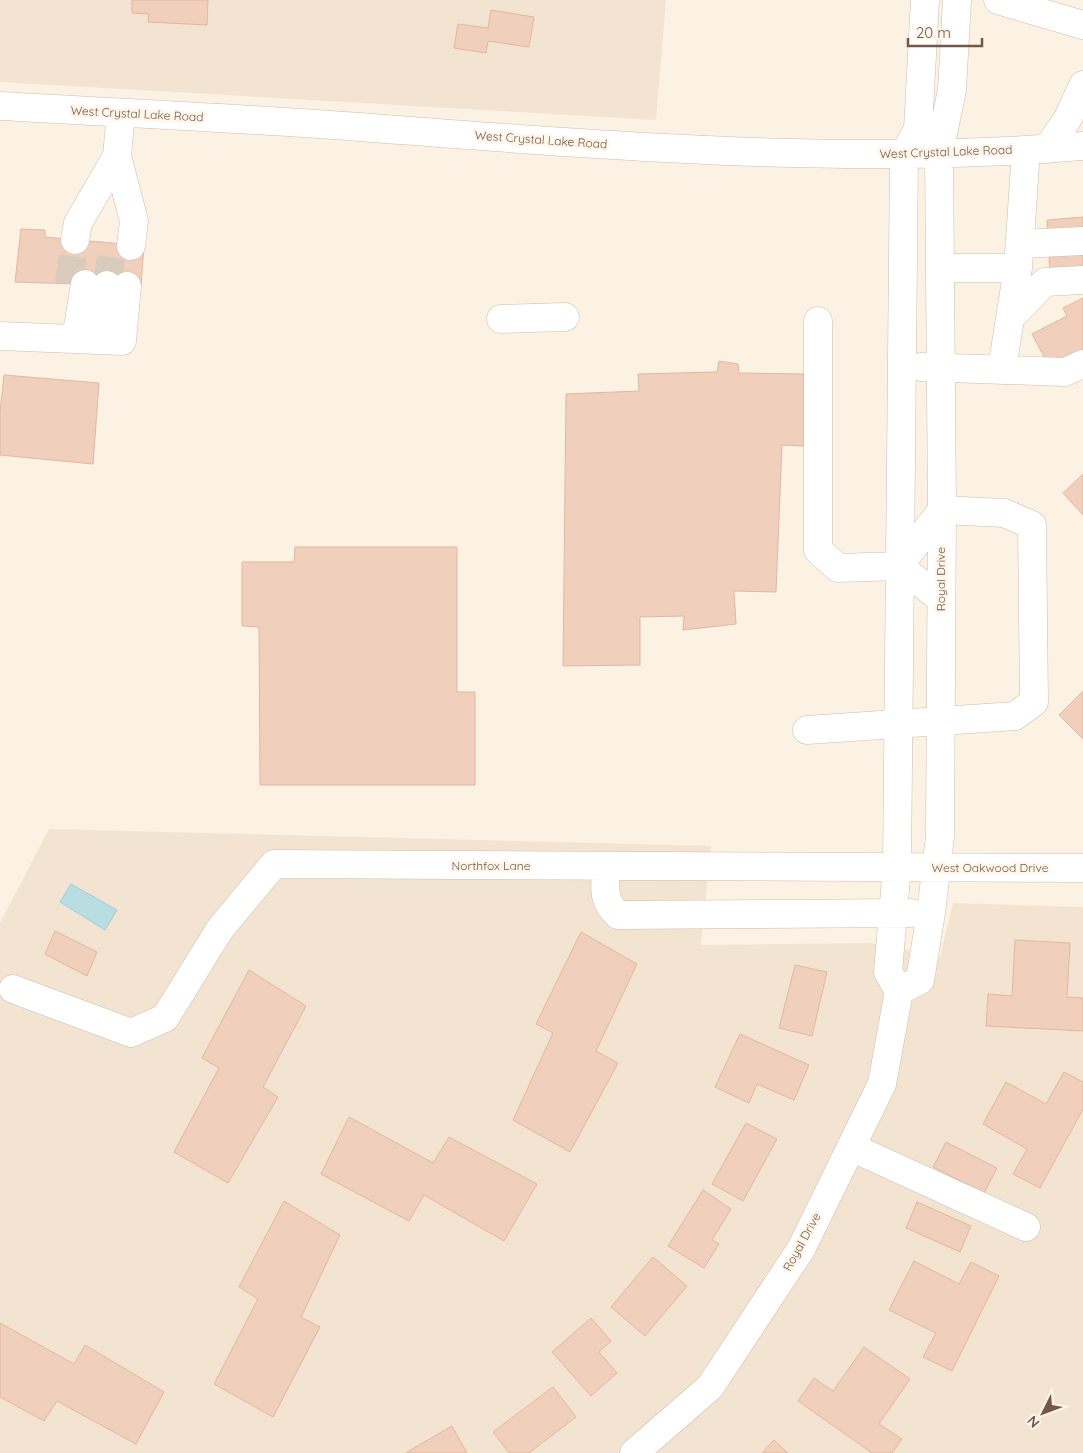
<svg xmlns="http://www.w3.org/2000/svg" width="1083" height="1453" viewBox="0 0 1083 1453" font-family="Quicksand,sans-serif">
<rect width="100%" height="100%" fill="#fbf2e3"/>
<path fill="#f3e4d2" d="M0,0H666L656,120L0,82Z
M49,829L711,846L701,945L871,943L940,957L953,903L1083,907V1453H0V923Z"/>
<path fill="#b8dee4" stroke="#9fcdd6" d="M71,884L117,910L105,930L60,902Z"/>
<path fill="#f0d0bc" stroke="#e2b79c" d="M132,0H208L207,25L148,22L149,14L132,13Z
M491,10L534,17L529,47L488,41L486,53L454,48L458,24L488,28Z
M1083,217V273L1050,275L1047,220Z
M21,229L45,230V237L144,246L141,286L15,282Z
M1083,298V352L1050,368L1032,334L1067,316L1063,308Z
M719,361L738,364L739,373L804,374V446L782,445L776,592L734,591L736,624L683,630L684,616L640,617V665L563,666L566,394L639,391L638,374L717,372Z
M4,375L99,383L93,464L0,455V412Z
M1083,474V515L1063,493Z
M295,547H457V692H475V785H260L259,627L242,626V562H294Z
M1083,691V739L1059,715Z
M55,931L97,952L87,976L45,954Z
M581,932L637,964L596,1051L618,1063L570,1152L513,1120L553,1033L536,1024Z
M1015,940L1070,943L1067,997L1083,998V1031L986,1026L988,994L1012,996Z
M795,965L827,972L812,1036L779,1028Z
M249,970L306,1006L263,1087L278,1097L228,1183L174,1152L219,1068L202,1058Z
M740,1034L809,1065L794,1100L757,1084L749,1103L715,1087Z
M1064,1072L1083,1082V1109L1040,1188L1013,1174L1027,1149L983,1124L1006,1082L1046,1104Z
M349,1117L433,1163L449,1137L537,1184L504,1241L424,1195L409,1221L321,1174Z
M746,1123L777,1139L743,1201L712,1184Z
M946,1142L997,1168L984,1193L933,1167Z
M703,1190L731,1209L712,1240L719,1244L704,1268L668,1246Z
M284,1201L340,1235L301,1317L320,1327L273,1417L214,1384L258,1299L239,1287Z
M917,1202L971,1226L960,1252L906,1228Z
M653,1257L687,1286L645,1336L611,1307Z
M914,1261L959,1284L971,1262L999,1276L952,1371L923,1357L936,1333L889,1310Z
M591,1318L611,1341L599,1352L617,1373L591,1396L552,1352Z
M0,1323L74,1364L85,1345L164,1392L136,1444L57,1401L44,1421L0,1397Z
M864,1347L910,1379L879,1424L902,1439L892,1453H872L798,1401L814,1378L833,1391Z
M553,1387L576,1417L529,1453H509L493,1432Z
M452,1426L467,1453H407V1452Z
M774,1440L788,1453H762Z"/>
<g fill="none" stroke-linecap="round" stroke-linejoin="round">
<path stroke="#d9ccbd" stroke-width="28" stroke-dasharray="28 14" stroke-linecap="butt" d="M69,284L75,240
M107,285L113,243"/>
<g stroke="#cebcad" stroke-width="29">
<path id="minor" d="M998,0L1083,25
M0,106C120,113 240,118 359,127C600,145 842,166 1083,146
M121,113L117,156L134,221L131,246
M1047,149L1067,120L1083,85
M75,240L78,223L117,156
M1020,244L1083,241
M940,268H1018
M1010,318L1045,282L1083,280
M501,319L565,317
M818,321V550L838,568L899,566L941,599
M0,336L122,341L127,286
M76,339L85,284
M99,340L107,285
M921,367L1065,372L1083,364
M1002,369L1018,268L1026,150
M899,566L942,510
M807,730L1015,716L1034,702L1032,525L1004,513L942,510
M606,867C605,888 602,900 618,915L911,913
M13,989L131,1033L165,1018L220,929L274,864L1083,868
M899,991L920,980L931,913L940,836L942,510L939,153L952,90L957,0
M851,1147L1026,1227
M634,1453L710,1387L801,1249L882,1084L899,991L888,972L897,867L904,155L918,129L925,0"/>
</g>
<use href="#minor" stroke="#fff" stroke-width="28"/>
</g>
<g text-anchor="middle" stroke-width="5" stroke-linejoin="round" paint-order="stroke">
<g font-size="12" fill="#73584a" stroke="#fef6e9">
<text transform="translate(137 114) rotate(3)" y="4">West Crystal Lake Road</text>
<text transform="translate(541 140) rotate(4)" y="4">West Crystal Lake Road</text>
<text transform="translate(946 152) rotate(-2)" y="4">West Crystal Lake Road</text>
<text transform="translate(941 579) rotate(-90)" y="4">Royal Drive</text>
<text x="491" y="870">Northfox Lane</text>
<text x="990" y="872">West Oakwood Drive</text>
<text transform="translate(802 1242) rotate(-61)" y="4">Royal Drive</text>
</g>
</g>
<g transform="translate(1043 1413) rotate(228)" stroke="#fef6e9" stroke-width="4" paint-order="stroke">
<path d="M0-4L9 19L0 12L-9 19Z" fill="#73584a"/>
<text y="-8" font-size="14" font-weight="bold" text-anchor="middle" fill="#73584a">N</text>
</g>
<path d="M908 38v8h74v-8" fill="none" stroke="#73584a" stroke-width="2.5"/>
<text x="916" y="38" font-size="15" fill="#73584a" stroke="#fef6e9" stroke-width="4" paint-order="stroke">20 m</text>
</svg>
